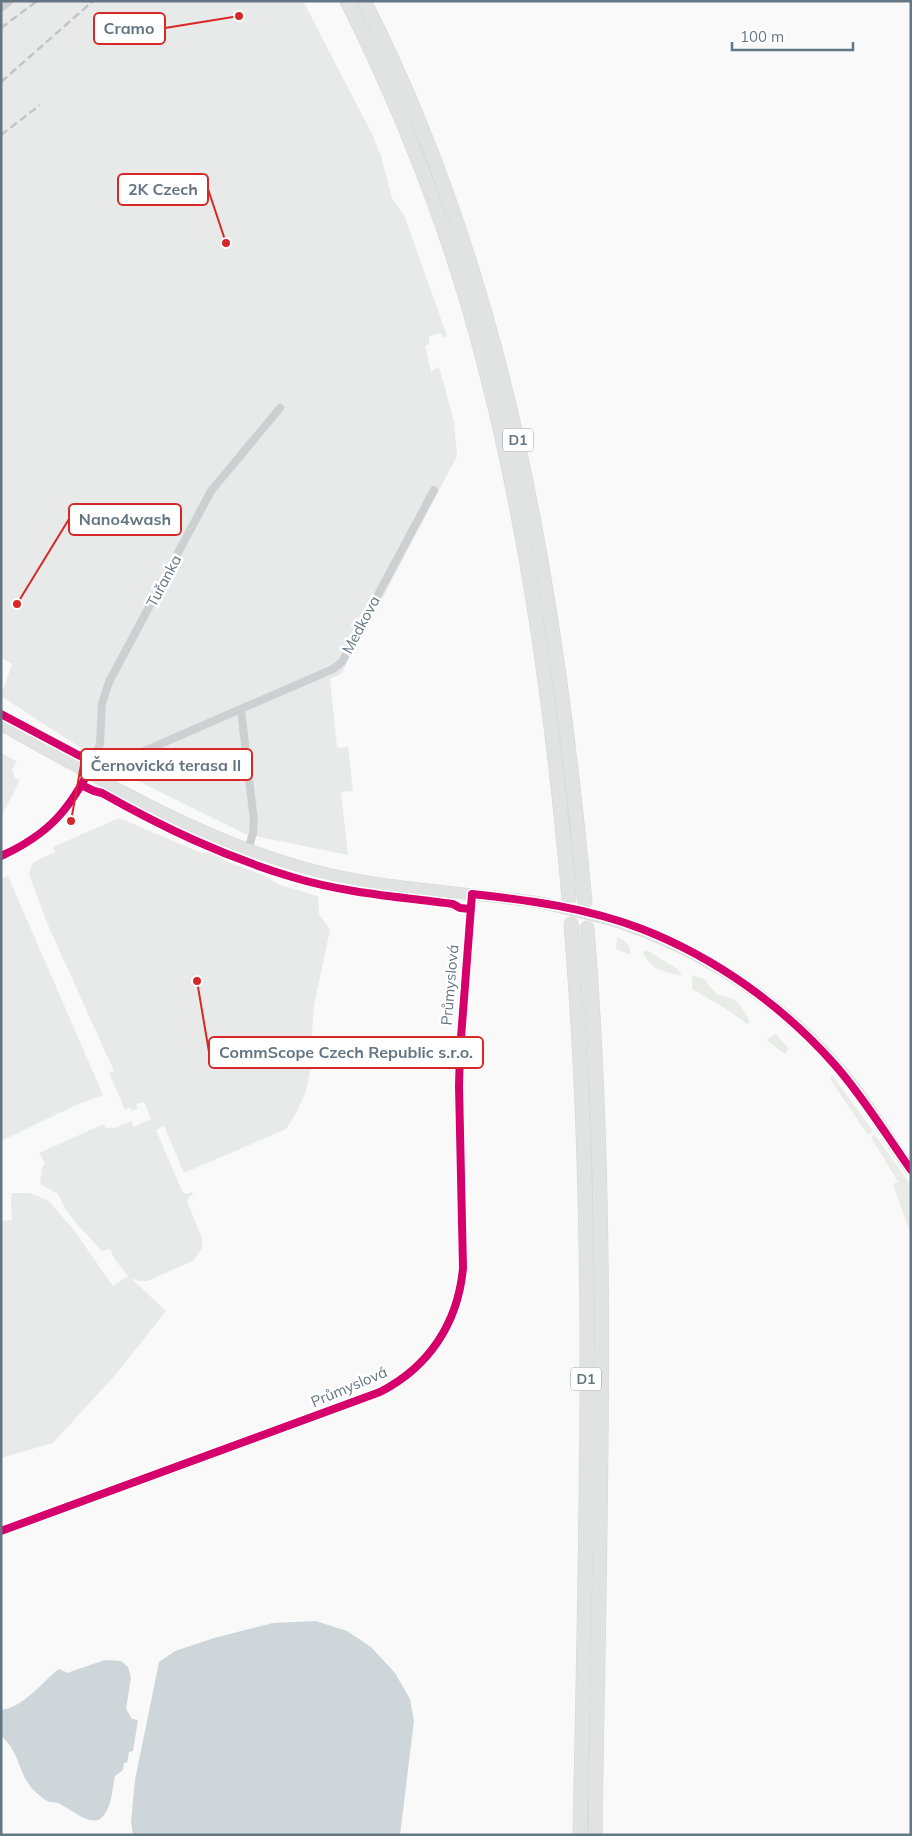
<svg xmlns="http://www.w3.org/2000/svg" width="912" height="1836" viewBox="0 0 912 1836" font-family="Mulish,sans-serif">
<rect width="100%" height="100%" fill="#f9f9f9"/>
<path fill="#e8e9e9" d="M18,1H303L372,134L381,156L392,198L405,217L447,336L445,338L440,333L436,334L429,337V344L425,346L431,372L439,367L454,421L457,456L358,645L352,650L342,673L330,679L337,748L348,747L353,791L341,792L348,855L245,834L110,767L1,696L12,664L1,658V13Z
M1,753L17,761L12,770L15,778L20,780L1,817Z
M119,818L202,853L212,852L219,855L225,861L263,875L280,885L318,896L319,914L330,930L314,1005L310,1058V1071L305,1094L294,1117L286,1129L184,1173L164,1126L156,1130L183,1193L187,1194L192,1192L193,1195L189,1196L187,1201L202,1238V1248L194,1260L148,1281H139L131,1278L166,1311L116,1374L53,1443L1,1458V1221L12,1220L11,1199L12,1193H30L49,1201L73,1229L113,1286L128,1276L115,1260L110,1249L102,1251L76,1223L65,1209L58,1194L40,1184L42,1167L45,1163L39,1153L104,1124L106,1129L111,1127L112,1129L131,1121L134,1127L151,1119L144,1102L136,1104L138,1108L132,1111L130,1107L125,1110L109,1073L114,1071L47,923L29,874L32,864L36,861L55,852L53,847Z
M8,876L103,1095L76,1105L1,1141V879Z"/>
<path fill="#e8ebe6" d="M617,937C626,941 631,944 630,955L616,949Z
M647,950L680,971L681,976C664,971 650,970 643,952Z
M692,975L704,979L717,995C737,997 742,1006 750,1022L747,1024L728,1010L692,989Z
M776,1034L789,1049L785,1054L766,1040Z
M832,1075L873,1131L868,1135L830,1079Z
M875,1135L911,1185V1234L893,1185L898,1182L871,1137Z"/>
<path fill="#ced6d9" d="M316,1621L347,1631L371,1647L395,1673L410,1699L414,1721L400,1835H133L131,1822L135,1780L159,1662L175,1651L214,1638L273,1623Z
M105,1660L121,1661L128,1667L131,1678L126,1709L132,1719L138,1720L133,1751L129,1752L127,1763H124L123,1770L115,1776C112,1789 112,1810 100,1819C89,1826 68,1807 58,1803C54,1802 50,1803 47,1801C41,1797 34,1791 30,1786C17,1768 20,1753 1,1736V1710C24,1707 42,1682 59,1669L67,1673Z"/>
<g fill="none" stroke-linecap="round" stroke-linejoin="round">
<g stroke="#d5d6d7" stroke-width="12">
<path id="secondary" d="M1,725C106,782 208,845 325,873C396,890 471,892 543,903
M612,920C705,950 789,1005 850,1082C872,1110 890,1141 911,1170"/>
</g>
<g stroke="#d5d6d6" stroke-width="15">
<path id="highway" d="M347,1C404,115 451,235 483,359C529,535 553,717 569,898
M364,1C508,284 555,590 585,902
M571,924C596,1227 586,1532 580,1835
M587,928C611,1230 599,1533 595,1835"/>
</g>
<path stroke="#cecfd0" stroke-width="8" d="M1,8L10,1
M241,710L254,821L253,833L248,850
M142,752L333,669L342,662L434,490
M1,856L38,836L50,826L74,798L88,773L100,744L102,704L109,682L211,491L280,408
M1,1531L380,1392C429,1367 458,1323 463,1268L459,1086L460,1051L472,894"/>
<use href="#secondary" stroke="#e1e2e2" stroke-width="11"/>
<use href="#highway" stroke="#e1e2e2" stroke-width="14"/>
<path stroke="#c3c5c6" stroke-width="2.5" stroke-dasharray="8 4" stroke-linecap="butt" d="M1,28L37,1
M1,82L93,1
M1,135L40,105"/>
<g stroke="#d5d6d7" stroke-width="12" stroke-linecap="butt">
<path id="secondary-bridge" d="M543,903L612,920"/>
</g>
<use href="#secondary-bridge" stroke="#e1e2e2" stroke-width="11"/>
<g stroke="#fff" stroke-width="11">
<path id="cycleway" d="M1,714L80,756L84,755L94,761C71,808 50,834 1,856
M81,785L94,791L102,793C164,828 223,856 292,877C344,893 400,897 453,904L460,908L471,909
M1,1531L380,1392C429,1367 458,1323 463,1268L459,1086L460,1051L472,894C529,900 588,908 642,929C716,958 783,1006 835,1065C864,1098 886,1135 911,1170"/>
</g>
<use href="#cycleway" stroke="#d6006c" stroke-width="8"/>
</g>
<g text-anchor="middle" stroke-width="5" stroke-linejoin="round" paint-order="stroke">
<g fill="#fff" stroke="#939fa8" stroke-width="1">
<rect x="503" y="428.5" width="30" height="23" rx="4"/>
<rect x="571" y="1367.5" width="30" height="23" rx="4"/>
</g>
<g font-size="14" font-weight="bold" fill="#657683">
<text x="518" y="445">D1</text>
<text x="586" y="1384">D1</text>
</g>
<g font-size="15" fill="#657683" stroke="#fff">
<text transform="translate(164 581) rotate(-62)" y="5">Tuřanka</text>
<text transform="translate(361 625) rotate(-62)" y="5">Medkova</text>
<text transform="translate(450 985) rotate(-85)" y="5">Průmyslová</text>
<text transform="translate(349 1387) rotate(-23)" y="5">Průmyslová</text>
</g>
</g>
<path fill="none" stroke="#d62828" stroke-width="2" d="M239 16L165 28M226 243L208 189M17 604L69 519M71 821L81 765M197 981L209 1052"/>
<g fill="#d62828" stroke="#fff" stroke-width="2">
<circle cx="239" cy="16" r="5"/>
<circle cx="226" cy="243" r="5"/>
<circle cx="17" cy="604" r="5"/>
<circle cx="71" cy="821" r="5"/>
<circle cx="197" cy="981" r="5"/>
</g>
<g fill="#fff" stroke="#d62828" stroke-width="2">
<rect x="94" y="13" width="71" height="31" rx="5"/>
<rect x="118" y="174" width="90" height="31" rx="5"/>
<rect x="69" y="504" width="112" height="31" rx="5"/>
<rect x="81" y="749" width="171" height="31" rx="5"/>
<rect x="209" y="1037" width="274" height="31" rx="5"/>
</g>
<g font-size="16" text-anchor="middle" font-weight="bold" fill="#657683">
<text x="129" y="34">Cramo</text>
<text x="163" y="195">2K Czech</text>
<text x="125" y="525">Nano4wash</text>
<text x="166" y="771">Černovická terasa II</text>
<text x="346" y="1058">CommScope Czech Republic s.r.o.</text>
</g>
<rect width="912" height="1836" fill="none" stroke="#657683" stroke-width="5"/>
<path d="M732 42v8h121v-8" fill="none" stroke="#657683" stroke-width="2.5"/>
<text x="740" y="42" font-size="15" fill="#657683" stroke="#ffffff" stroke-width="4" paint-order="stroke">100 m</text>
</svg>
